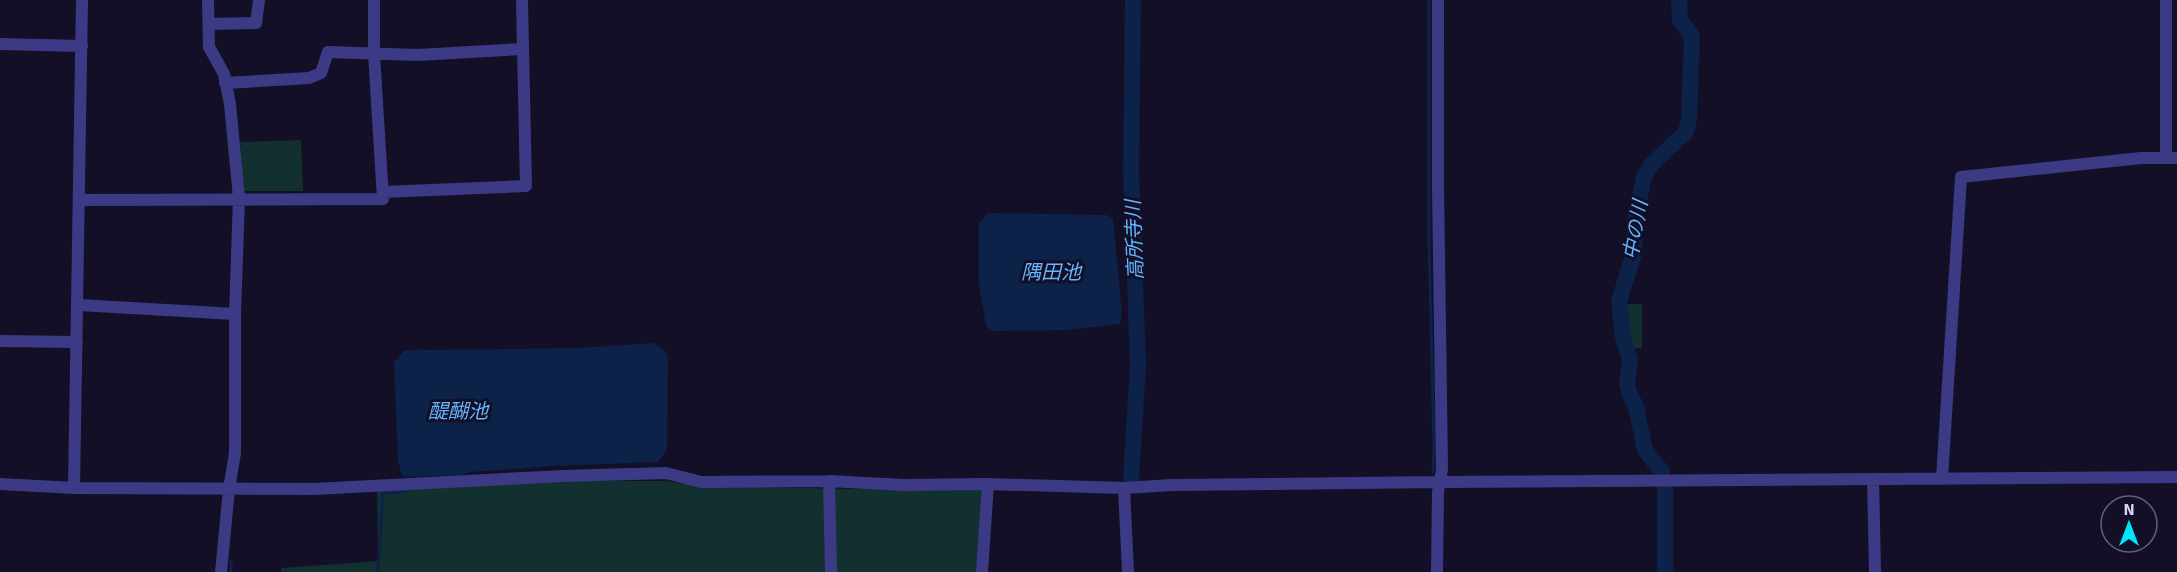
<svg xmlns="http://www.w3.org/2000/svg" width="2177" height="572" viewBox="0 0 2177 572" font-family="Signika,'Noto Sans JP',sans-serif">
<rect width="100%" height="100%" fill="#130f26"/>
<path fill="#12302f" d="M301,140L303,191H243L240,142Z
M1624,304H1642V348H1630L1627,338Z
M547,481H667L698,486L911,490H980L984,493L979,572H281V568L378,561L377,490Z"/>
<path fill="#0c2248" d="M988,213L1106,215L1113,218L1122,313L1120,324L1066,330L993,331L986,326L979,285V223Z
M654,343L666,352L668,360L667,447L665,453L658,462L554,466L470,472L461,475L405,477L402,475L398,462L394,362L404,351L421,349L424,350L577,348Z"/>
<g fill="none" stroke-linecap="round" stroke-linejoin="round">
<path stroke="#0c2248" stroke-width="3" d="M1429,0V243L1434,448L1433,472
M231,572V561
M378,572L383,493L406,492"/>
<path stroke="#0c2248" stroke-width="16" d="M1662,472L1645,450L1636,407L1629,392L1627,383L1630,359L1623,338L1619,301L1634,253L1635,221L1644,177L1651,165L1686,132L1689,119L1692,36L1680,20L1679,0
M1131,479L1138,365L1131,172L1133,0
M1665,572V485"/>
<path stroke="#3d3a85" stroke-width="12" d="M208,0L209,47L224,74L230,104L239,198L235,314V453L229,489L221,572
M2166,0V157
M209,24L256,23L259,0
M0,44L82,46
M225,83L309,78L321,73L328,52L418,55L521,49
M383,192L526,186L522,0
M79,200L383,199L374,54V0
M79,305L235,314
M0,341L77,342
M1873,479L1875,572
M1942,479L1961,177L2141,158H2177
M829,481L831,572
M0,484L74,488L314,489L563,476L666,473L701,482L829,481L903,485L988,484L1124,488L1172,485L1440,482L2177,477
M74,488L82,0
M1124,488L1128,572
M982,572L988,484
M1437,572L1438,492L1442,469L1438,186V0"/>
</g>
<g text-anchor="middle" stroke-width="6" stroke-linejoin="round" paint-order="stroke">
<g font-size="20" font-style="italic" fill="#62b6ff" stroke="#130f26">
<text transform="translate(1635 230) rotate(-80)" y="7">中の川</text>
<text transform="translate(1134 240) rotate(-92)" y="7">高所寺川</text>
<text x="1051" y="279">隅田池</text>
<text x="458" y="418">醍醐池</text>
</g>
</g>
<g transform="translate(2129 524)"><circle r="28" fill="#130f26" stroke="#625e7d" stroke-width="1.5"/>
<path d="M0-4.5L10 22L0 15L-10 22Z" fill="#00e5ff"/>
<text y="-9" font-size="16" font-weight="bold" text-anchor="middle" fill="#d9d4ff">N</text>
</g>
</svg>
